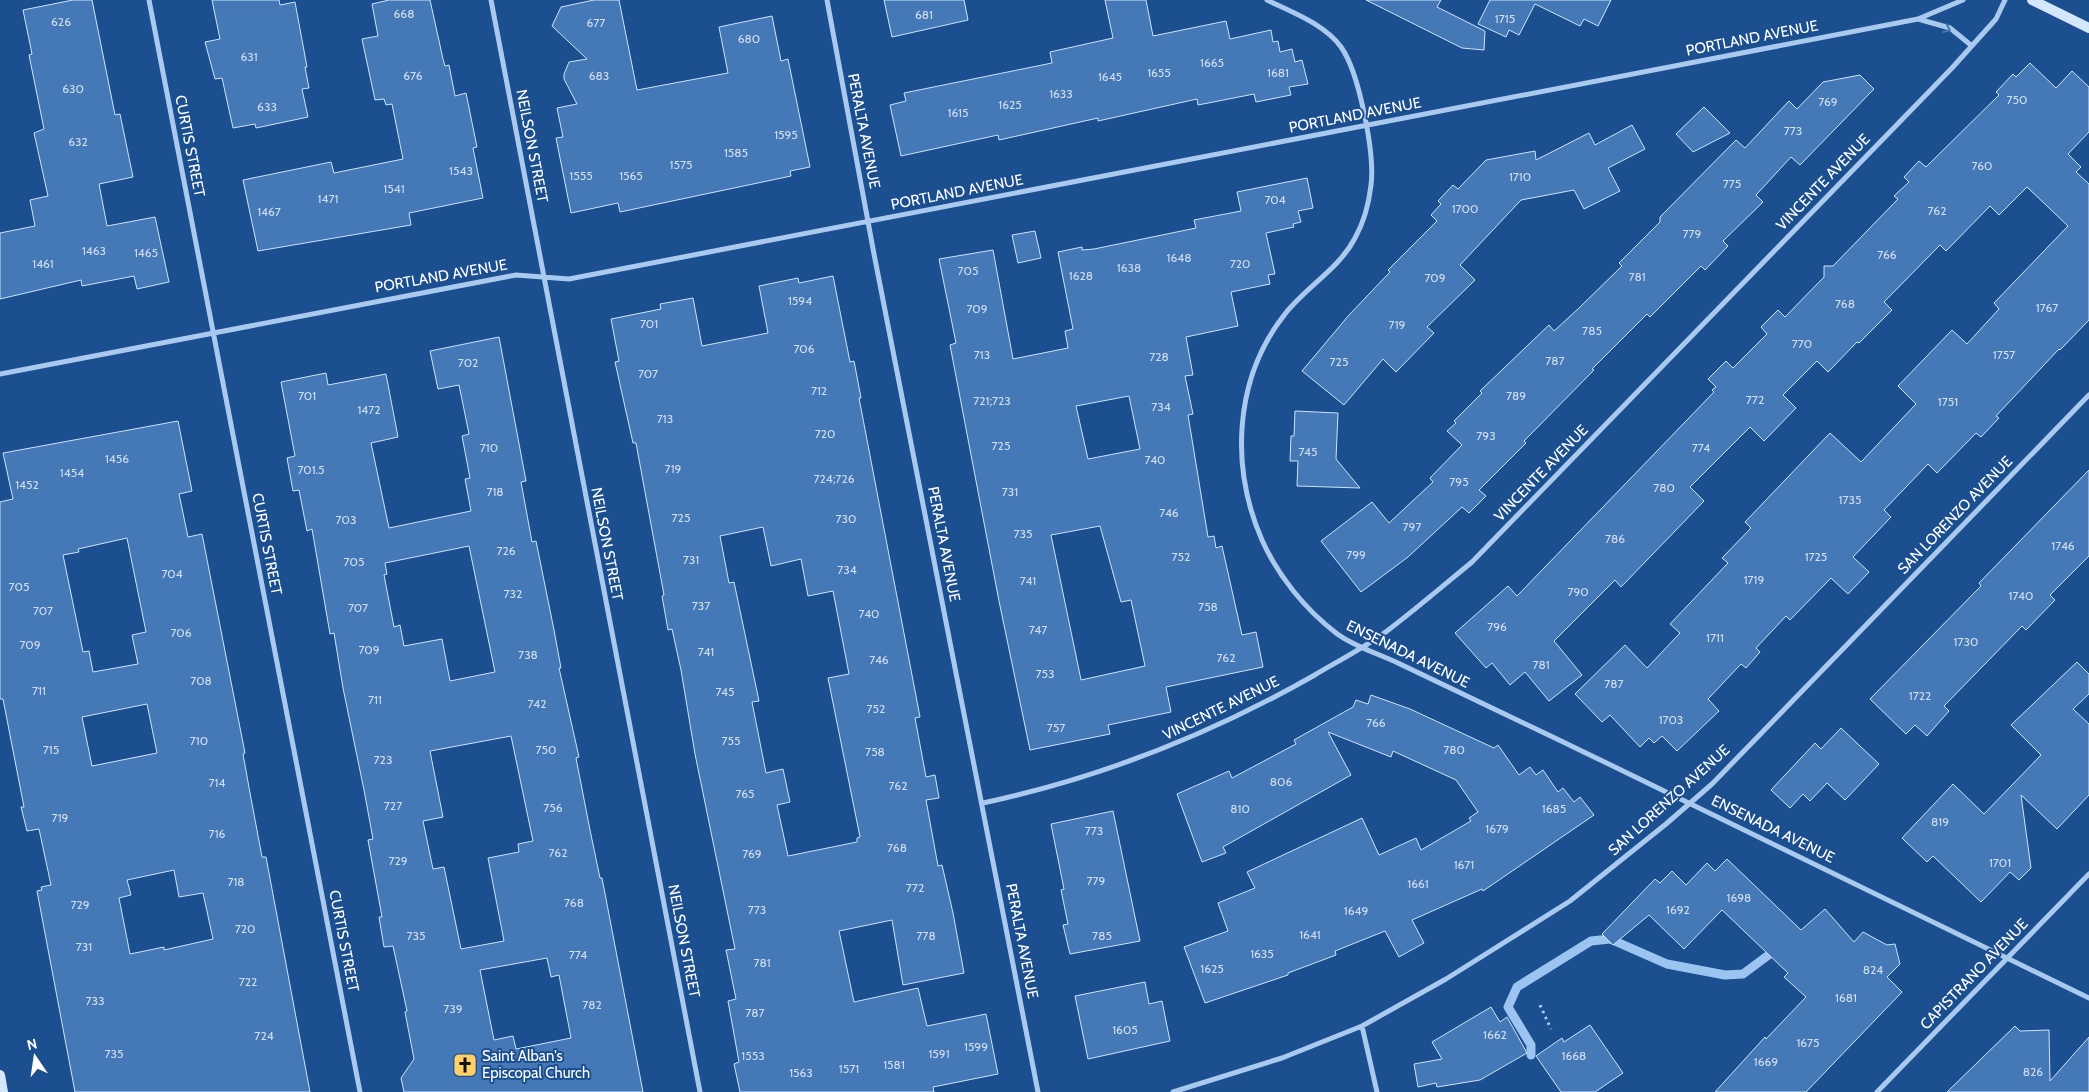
<svg xmlns="http://www.w3.org/2000/svg" width="2089" height="1092" viewBox="0 0 2089 1092" font-family="Cabin,sans-serif">
<rect width="100%" height="100%" fill="#1b4f8f"/>
<g fill="none" stroke-linecap="round" stroke-linejoin="round">
<path stroke="#9cc4f0" stroke-width="9" d="M1531,1055V1045L1508,1007L1517,987L1591,941L1610,939L1667,964L1725,975L1743,974L1778,948"/>
</g>
<path fill="#4478b7" stroke="#cfe3fa" fill-rule="evenodd" d="M73,0H92L115,115L120,114L133,177L99,184L107,226L155,217L169,282L137,289L134,276L82,286L81,280L0,299V233L35,226L30,200L48,196L34,133L44,129L29,55L32,54L23,10Z
M212,0H279L280,5L295,2L307,67H305L309,88L302,89L308,117L256,128L255,124L233,128L222,78L215,79L205,42L220,39Z
M389,0H430L443,59L445,66L449,65L455,96L466,93L477,147L473,148L483,198L409,213L411,225L258,251L243,180L331,162L334,173L403,159L392,104L386,105L384,99L375,100L362,39L378,36L372,4Z
M594,0H619L637,90L728,73L719,27L772,16L781,61L788,59L810,167L790,171L791,176L620,212L618,203L571,213L556,138L563,137L557,108L577,104L564,79V74L569,62L587,59L552,26L561,7Z
M884,0H964L968,20L892,37Z
M1105,0H1146L1153,36L1226,21L1230,39L1271,30L1273,42L1278,41L1280,52L1292,49L1295,62L1302,60L1308,84L1289,87L1291,95L1256,102L1254,94L1198,105L1197,99L1098,121V118L999,140L998,135L901,156L890,105L906,101L904,93L1052,63L1050,52L1113,38Z
M1366,0H1441L1437,7L1485,31L1484,50L1462,48Z
M1490,0H1611L1598,26L1584,19L1580,26L1535,4L1519,35L1509,30L1506,37L1478,24Z
M2030,63L2056,88L2072,71L2089,87V132L2068,154L2081,167L2076,172L2089,184V320L2060,350L2059,349L1996,416L1999,418L1981,437L1976,433L1937,473L1928,464L1884,510L1891,517L1853,557L1869,572L1848,594L1831,578L1790,620L1786,616L1756,648L1760,652L1746,668L1741,664L1708,699L1719,711L1677,751L1662,736L1654,743L1649,738L1640,747L1610,715L1602,722L1575,694L1625,645L1647,668L1680,633L1670,624L1728,563L1722,558L1751,528L1745,522L1830,433L1861,462L1916,404L1898,386L1952,330L1967,344L1999,309L1994,303L2068,226L2027,187L1999,215L1990,206L1946,251L1940,245L1884,302L1892,310L1859,343L1857,342L1828,372L1817,361L1783,395L1796,408L1764,441L1750,427L1690,487L1704,501L1621,587L1615,580L1554,641L1582,675L1549,701L1525,672L1510,685L1492,663L1486,668L1455,633L1508,586L1517,596L1714,392L1712,390L1716,387L1708,379L1726,361L1733,368L1767,334L1761,327L1778,310L1785,317L1824,277V266H1833L1898,199L1894,196L1909,182L1904,177L1919,161L1926,167L1999,95L1996,92L2013,74L2016,77Z
M1860,75L1874,89L1800,165L1791,157L1756,195L1763,202L1723,241L1728,246L1705,270L1701,266L1650,317L1647,314L1592,369L1594,370L1524,441L1526,443L1479,490L1486,496L1469,513L1462,507L1408,557L1361,592L1321,541L1372,502L1389,523L1433,482L1430,478L1462,445L1447,431L1456,423L1454,421L1482,393L1480,391L1549,325L1554,331L1579,308L1622,266L1619,263L1660,222V217L1736,140L1745,148L1789,101L1797,109L1823,82Z
M1704,107L1730,133L1693,152L1676,134Z
M1632,125L1645,149L1608,168L1620,191L1584,209L1574,190L1521,200L1460,265L1475,280L1427,327L1434,333L1396,372L1383,359L1344,405L1302,371L1349,315L1390,272L1388,270L1437,221L1431,215L1441,204L1438,201L1453,185L1458,189L1486,160L1535,151L1536,160L1589,133L1595,145Z
M1307,178L1313,208L1298,211L1301,222L1293,224L1294,227L1266,233L1275,274L1268,275L1270,284L1231,292L1238,326L1186,337L1193,375L1185,376L1193,414L1188,415L1208,537L1214,536L1216,548L1222,546L1242,635L1256,632L1263,667L1166,687L1171,712L1108,725L1110,734L1030,750L999,601L950,345L956,343L939,259L993,250L1013,359L1068,348L1065,331L1073,329L1058,252L1082,247V250L1094,249L1196,228L1194,220L1241,211L1237,192ZM1129,396L1140,449L1088,459L1076,406ZM1100,526L1121,602L1131,600L1145,666L1081,680L1051,535Z
M1035,231L1041,258L1018,263L1012,235Z
M833,276L850,362L854,361L861,398H859L920,717L915,718L926,777L935,775L939,798L926,800L938,866L942,865L953,913L964,973L903,985L892,920L839,931L854,1002L918,988L927,1026L986,1014L998,1074L933,1087L934,1092H740L734,1064L739,1062L728,1001L736,999L726,950L735,949L695,754L681,670L672,629L668,630L662,596L664,595L636,443H633L615,362L619,361L611,319L661,309L660,304L693,298L702,346L768,333L759,286L798,278L799,283ZM763,527L771,566L801,559L808,596L833,591L849,674L828,678L860,837L857,838V842L788,856L777,805L790,802L783,769L766,773L752,702L759,701L734,582L729,583L720,536Z
M499,337L526,481L521,482L532,542L536,541L554,630L561,668H559L579,757L576,758L590,830L600,878H602L643,1092H404L401,1078L414,1059L405,1012L407,1011L393,946L384,947L379,917H382L368,840L373,839L364,790L343,688L334,633L330,634L312,529L307,531L299,490L293,491L287,458L295,456L281,382L326,373L328,385L386,374L398,437L371,443L389,528L471,511L465,479L470,478L462,436L469,434L459,385L438,389L430,351ZM469,546L495,672L450,681L442,639L404,646L400,625L394,627L384,575L387,574L385,563ZM511,736L533,841L518,844L519,852L488,858L504,941L461,949L444,867L433,869L423,821L443,817L430,751ZM547,958L551,977L559,975L571,1038L516,1049L513,1036L494,1040L480,970Z
M1295,411L1338,413L1336,459L1360,488L1297,486L1298,461H1290L1291,436H1294Z
M178,421L192,491L179,494L188,537L202,534L245,753L243,754L250,793L262,857H266L310,1092H75L37,891L42,890L41,887L51,885L39,829L27,831L21,807H24L3,699H0V502L13,499L3,453ZM127,538L146,632L132,635L138,664L93,672L89,651L83,652L63,555L79,552L78,549ZM147,704L157,753L92,766L82,717ZM174,870L179,897L203,893L213,939L164,950V947L130,954L119,898L131,895L127,880Z
M2089,470V556L2050,595L2055,600L2026,630L2022,626L1944,706L1949,711L1927,736L1915,725L1906,734L1870,699L1981,586L1979,583Z
M2077,662L2089,674V694L2073,709L2089,724V795L2057,829L2021,795L2031,868L2019,880L2010,872L1981,902L1933,856L1927,862L1902,838L1953,784L1984,814L2041,755L2011,725Z
M1371,695L1410,709L1494,748L1498,745L1519,775L1530,767L1536,775L1543,770L1558,792L1563,788L1574,802L1580,797L1594,815L1483,891L1482,889L1412,920L1424,943L1399,957L1385,931L1335,951L1336,955L1288,973V975L1205,1003L1184,947L1228,931L1218,903L1255,888L1247,872L1362,818L1379,855L1416,838L1421,850L1471,821L1469,818L1478,812L1456,780L1393,751L1391,757L1328,732L1351,775L1223,847L1226,853L1202,862L1177,794L1229,771L1232,778L1296,744L1294,740L1353,707L1356,700L1368,704Z
M1841,728L1879,764L1845,800L1827,783L1810,801L1803,794L1790,808L1771,790L1815,743L1821,749Z
M1113,811L1140,941L1070,954L1063,925L1068,924L1061,890L1064,889L1051,824Z
M1727,859L1801,930L1825,909L1854,942L1863,932L1887,945L1895,944L1900,964L1887,977L1902,992L1806,1092H1715L1765,1037L1766,1039L1806,997L1784,977L1788,973L1722,910L1684,949L1649,915L1613,945L1602,934L1655,879L1660,883L1672,871L1686,885L1707,863L1715,871Z
M1145,982L1149,1004L1162,1001L1170,1041L1088,1059L1075,996Z
M1491,1007L1500,1022L1507,1017L1527,1053L1480,1080L1437,1087L1436,1083L1418,1087L1414,1064L1442,1059L1432,1042Z
M1590,1025L1623,1073L1595,1092H1561L1536,1056L1562,1038L1564,1042Z
M2015,1026L2020,1031L2049,1030L2050,1081L2089,1037V1092H1947Z"/>
<g fill="none" stroke-linecap="round" stroke-linejoin="round">
<path stroke="#a9c9ee" stroke-width="3" stroke-dasharray="2.5 4" stroke-linecap="butt" d="M1540,1005L1551,1029"/>
<path stroke="#a9c9ee" stroke-width="5" d="M149,0L360,1092
M491,0L700,1092
M827,0L874,254L1038,1092
M1267,0C1291,12 1325,24 1341,47C1359,72 1375,154 1371,185C1369,203 1364,222 1355,238C1339,269 1306,287 1285,314C1234,378 1230,467 1262,540C1278,576 1305,609 1336,633C1354,647 1380,654 1400,664C1453,689 1506,715 1559,740C1736,825 1912,912 2089,998
M1918,19L1950,28L1972,46
M0,374L516,275L569,279L1918,19L1963,0
M983,803C1100,778 1209,735 1313,676C1338,661 1364,648 1387,631C1416,609 1444,585 1472,562L1952,68L1996,19L2005,0
M1362,1026L1377,1092
M1173,1092L1282,1058L1362,1026L1446,979L1570,901L1666,824L1712,784L2089,395
M1877,1092L2089,874"/>
<path stroke="#d6e6fa" stroke-width="10" d="M2032,0L2089,28
M0,1075L3,1092"/>
</g>
<defs><path id="oneway-chevron" d="M-2-3.5L2.5 0L-2 3.5" fill="none" stroke-width="1.6" stroke-linecap="round" stroke-linejoin="round" transform="scale(1.25)"/></defs>
<use stroke="#4674ac" href="#oneway-chevron" transform="translate(1947 29) rotate(25)"/>
<defs>
<g id="church-square" transform="scale(1.25)"><rect x="-9" y="-9" width="18" height="18" rx="4" fill="#ffd166" stroke="#1b4f8f"/><path d="M-1.2-6h2.4v3.5h3.3v2.4h-3.3V6h-2.4V-.1h-3.3v-2.4h3.3Z" fill="#111"/></g>
</defs>
<g fill-rule="evenodd">
<use href="#church-square" x="465" y="1065"/>
</g>
<g text-anchor="middle" stroke-width="4" stroke-linejoin="round" paint-order="stroke">
<g font-size="12" fill="#d0dded">
<text x="404" y="18">668</text>
<text x="924" y="19">681</text>
<text x="1505" y="23">1715</text>
<text x="61" y="26">626</text>
<text x="596" y="27">677</text>
<text x="749" y="43">680</text>
<text x="249" y="61">631</text>
<text x="1212" y="67">1665</text>
<text x="1159" y="77">1655</text>
<text x="1278" y="77">1681</text>
<text x="413" y="80">676</text>
<text x="599" y="80">683</text>
<text x="1110" y="81">1645</text>
<text x="73" y="93">630</text>
<text x="1061" y="98">1633</text>
<text x="2017" y="104">750</text>
<text x="1828" y="106">769</text>
<text x="1010" y="109">1625</text>
<text x="267" y="111">633</text>
<text x="958" y="117">1615</text>
<text x="1793" y="135">773</text>
<text x="786" y="139">1595</text>
<text x="78" y="146">632</text>
<text x="736" y="157">1585</text>
<text x="681" y="169">1575</text>
<text x="1982" y="170">760</text>
<text x="461" y="175">1543</text>
<text x="581" y="180">1555</text>
<text x="631" y="180">1565</text>
<text x="1520" y="181">1710</text>
<text x="1732" y="188">775</text>
<text x="394" y="193">1541</text>
<text x="328" y="203">1471</text>
<text x="1275" y="204">704</text>
<text x="1465" y="213">1700</text>
<text x="1937" y="215">762</text>
<text x="269" y="216">1467</text>
<text x="1692" y="238">779</text>
<text x="94" y="255">1463</text>
<text x="146" y="257">1465</text>
<text x="1887" y="259">766</text>
<text x="1179" y="262">1648</text>
<text x="43" y="268">1461</text>
<text x="1240" y="268">720</text>
<text x="1129" y="272">1638</text>
<text x="968" y="275">705</text>
<text x="1081" y="280">1628</text>
<text x="1637" y="281">781</text>
<text x="1435" y="282">709</text>
<text x="800" y="305">1594</text>
<text x="1845" y="308">768</text>
<text x="2047" y="312">1767</text>
<text x="977" y="313">709</text>
<text x="649" y="328">701</text>
<text x="1397" y="329">719</text>
<text x="1592" y="335">785</text>
<text x="1802" y="348">770</text>
<text x="804" y="353">706</text>
<text x="982" y="359">713</text>
<text x="2004" y="359">1757</text>
<text x="1159" y="361">728</text>
<text x="1555" y="365">787</text>
<text x="1339" y="366">725</text>
<text x="468" y="367">702</text>
<text x="648" y="378">707</text>
<text x="819" y="395">712</text>
<text x="307" y="400">701</text>
<text x="1516" y="400">789</text>
<text x="1755" y="404">772</text>
<text x="992" y="405">721;723</text>
<text x="1948" y="406">1751</text>
<text x="1161" y="411">734</text>
<text x="369" y="414">1472</text>
<text x="665" y="423">713</text>
<text x="825" y="438">720</text>
<text x="1486" y="440">793</text>
<text x="1001" y="450">725</text>
<text x="489" y="452">710</text>
<text x="1701" y="452">774</text>
<text x="1308" y="456">745</text>
<text x="117" y="463">1456</text>
<text x="1155" y="464">740</text>
<text x="673" y="473">719</text>
<text x="311" y="474">701.5</text>
<text x="72" y="477">1454</text>
<text x="834" y="483">724;726</text>
<text x="1459" y="486">795</text>
<text x="27" y="489">1452</text>
<text x="1664" y="492">780</text>
<text x="495" y="496">718</text>
<text x="1010" y="496">731</text>
<text x="1850" y="504">1735</text>
<text x="1169" y="517">746</text>
<text x="681" y="522">725</text>
<text x="846" y="523">730</text>
<text x="346" y="524">703</text>
<text x="1412" y="531">797</text>
<text x="1023" y="538">735</text>
<text x="1615" y="543">786</text>
<text x="2063" y="550">1746</text>
<text x="506" y="555">726</text>
<text x="1356" y="559">799</text>
<text x="1181" y="561">752</text>
<text x="1816" y="561">1725</text>
<text x="691" y="564">731</text>
<text x="354" y="566">705</text>
<text x="847" y="574">734</text>
<text x="172" y="578">704</text>
<text x="1754" y="584">1719</text>
<text x="1028" y="585">741</text>
<text x="19" y="591">705</text>
<text x="1578" y="596">790</text>
<text x="513" y="598">732</text>
<text x="2021" y="600">1740</text>
<text x="701" y="610">737</text>
<text x="1208" y="611">758</text>
<text x="358" y="612">707</text>
<text x="43" y="615">707</text>
<text x="869" y="618">740</text>
<text x="1497" y="631">796</text>
<text x="1038" y="634">747</text>
<text x="181" y="637">706</text>
<text x="1715" y="642">1711</text>
<text x="1966" y="646">1730</text>
<text x="30" y="649">709</text>
<text x="369" y="654">709</text>
<text x="706" y="656">741</text>
<text x="528" y="659">738</text>
<text x="1226" y="662">762</text>
<text x="879" y="664">746</text>
<text x="1541" y="669">781</text>
<text x="1045" y="678">753</text>
<text x="201" y="685">708</text>
<text x="1614" y="688">787</text>
<text x="39" y="695">711</text>
<text x="725" y="696">745</text>
<text x="1920" y="700">1722</text>
<text x="375" y="704">711</text>
<text x="537" y="708">742</text>
<text x="876" y="713">752</text>
<text x="1671" y="724">1703</text>
<text x="1376" y="727">766</text>
<text x="1056" y="732">757</text>
<text x="199" y="745">710</text>
<text x="731" y="745">755</text>
<text x="51" y="754">715</text>
<text x="546" y="754">750</text>
<text x="1454" y="754">780</text>
<text x="875" y="756">758</text>
<text x="383" y="764">723</text>
<text x="1281" y="786">806</text>
<text x="217" y="787">714</text>
<text x="898" y="790">762</text>
<text x="745" y="798">765</text>
<text x="393" y="810">727</text>
<text x="553" y="812">756</text>
<text x="1240" y="813">810</text>
<text x="1554" y="813">1685</text>
<text x="60" y="822">719</text>
<text x="1940" y="826">819</text>
<text x="1497" y="833">1679</text>
<text x="1094" y="835">773</text>
<text x="217" y="838">716</text>
<text x="897" y="852">768</text>
<text x="558" y="857">762</text>
<text x="752" y="858">769</text>
<text x="398" y="865">729</text>
<text x="2000" y="867">1701</text>
<text x="1464" y="869">1671</text>
<text x="1096" y="885">779</text>
<text x="236" y="886">718</text>
<text x="1418" y="888">1661</text>
<text x="915" y="892">772</text>
<text x="1739" y="902">1698</text>
<text x="574" y="907">768</text>
<text x="80" y="909">729</text>
<text x="757" y="914">773</text>
<text x="1678" y="914">1692</text>
<text x="1356" y="915">1649</text>
<text x="245" y="933">720</text>
<text x="1310" y="939">1641</text>
<text x="416" y="940">735</text>
<text x="926" y="940">778</text>
<text x="1102" y="940">785</text>
<text x="84" y="951">731</text>
<text x="1262" y="958">1635</text>
<text x="578" y="959">774</text>
<text x="762" y="967">781</text>
<text x="1212" y="973">1625</text>
<text x="1873" y="974">824</text>
<text x="248" y="986">722</text>
<text x="1846" y="1002">1681</text>
<text x="95" y="1005">733</text>
<text x="592" y="1009">782</text>
<text x="453" y="1013">739</text>
<text x="755" y="1017">787</text>
<text x="1125" y="1034">1605</text>
<text x="1495" y="1039">1662</text>
<text x="264" y="1040">724</text>
<text x="1808" y="1047">1675</text>
<text x="976" y="1051">1599</text>
<text x="114" y="1058">735</text>
<text x="939" y="1058">1591</text>
<text x="753" y="1060">1553</text>
<text x="1574" y="1060">1668</text>
<text x="1766" y="1066">1669</text>
<text x="894" y="1069">1581</text>
<text x="849" y="1073">1571</text>
<text x="2033" y="1076">826</text>
<text x="801" y="1077">1563</text>
</g>
<g font-size="15" fill="#fff" stroke="#1b4f8f">
<text transform="translate(1752 38) rotate(-11)" y="5">PORTLAND AVENUE</text>
<text transform="translate(1355 115) rotate(-11)" y="5">PORTLAND AVENUE</text>
<text transform="translate(864 131) rotate(79)" y="5">PERALTA AVENUE</text>
<text transform="translate(190 146) rotate(79)" y="5">CURTIS STREET</text>
<text transform="translate(532 146) rotate(79)" y="5">NEILSON STREET</text>
<text transform="translate(1823 182) rotate(-46)" y="5">VINCENTE AVENUE</text>
<text transform="translate(957 192) rotate(-11)" y="5">PORTLAND AVENUE</text>
<text transform="translate(441 276) rotate(-10)" y="5">PORTLAND AVENUE</text>
<text transform="translate(1541 473) rotate(-46)" y="5">VINCENTE AVENUE</text>
<text transform="translate(1955 515) rotate(-46)" y="5">SAN LORENZO AVENUE</text>
<text transform="translate(267 544) rotate(79)" y="5">CURTIS STREET</text>
<text transform="translate(607 544) rotate(79)" y="5">NEILSON STREET</text>
<text transform="translate(944 544) rotate(79)" y="5">PERALTA AVENUE</text>
<text transform="translate(1408 654) rotate(26)" y="5">ENSENADA AVENUE</text>
<text transform="translate(1221 708) rotate(-26)" y="5">VINCENTE AVENUE</text>
<text transform="translate(1669 800) rotate(-42)" y="5">SAN LORENZO AVENUE</text>
<text transform="translate(1773 829) rotate(26)" y="5">ENSENADA AVENUE</text>
<text transform="translate(344 941) rotate(79)" y="5">CURTIS STREET</text>
<text transform="translate(684 941) rotate(79)" y="5">NEILSON STREET</text>
<text transform="translate(1022 941) rotate(79)" y="5">PERALTA AVENUE</text>
<text transform="translate(1974 974) rotate(-46)" y="5">CAPISTRANO AVENUE</text>
</g>
<g font-size="15" fill="#fff" stroke="#1b4f8f" text-anchor="start">
<text x="482" y="1061">Saint Alban's<tspan x="482" dy="17">Episcopal Church</tspan></text>
</g>
</g>
<g transform="translate(35 1057) rotate(347)" stroke="#1b4f8f" stroke-width="4" paint-order="stroke">
<path d="M0-4L9 19L0 12L-9 19Z" fill="#ffffff"/>
<text y="-8" font-size="14" font-weight="bold" text-anchor="middle" fill="#ffffff">N</text>
</g>
</svg>
